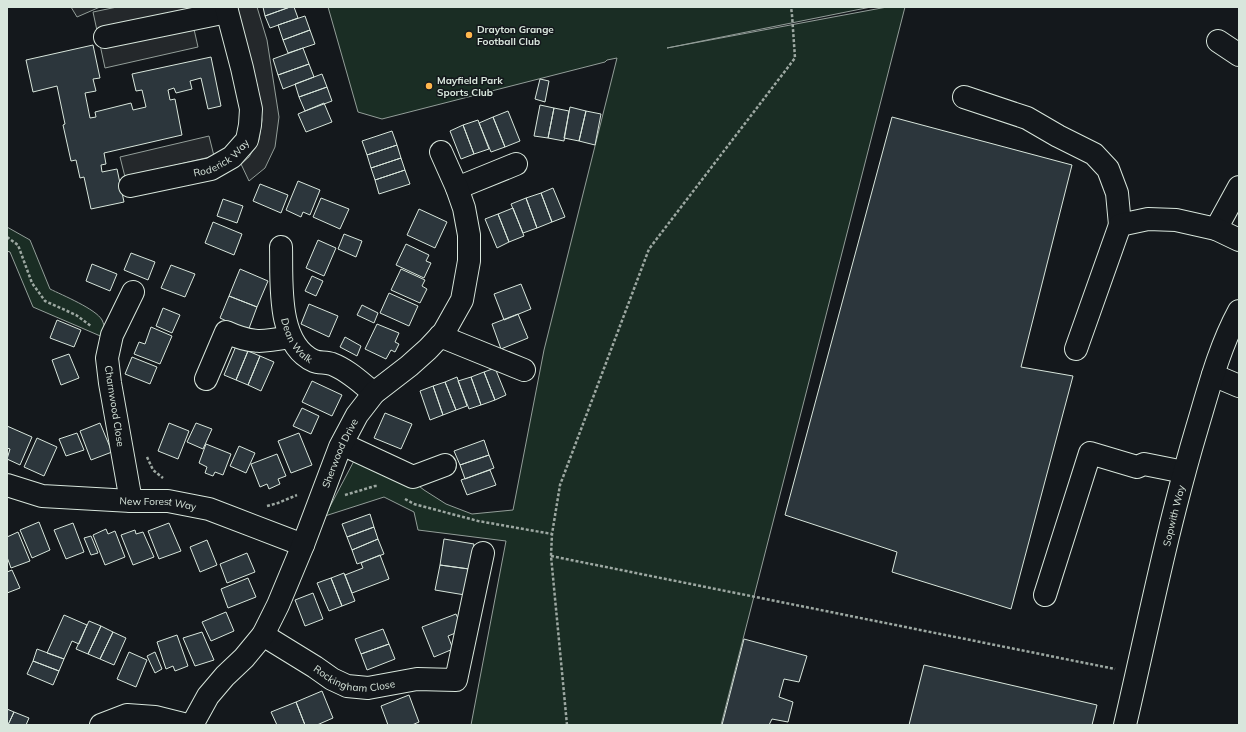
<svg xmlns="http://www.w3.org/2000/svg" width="1246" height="732" viewBox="0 0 1246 732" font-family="Mulish,sans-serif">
<rect width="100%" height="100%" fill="#14181c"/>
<path fill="#1a2d24" stroke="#939e99" d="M328,7H871L667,48L887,7H905L721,725H471L506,541L418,530L414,512L384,497L325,516L356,457L415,483L424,490L446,504L472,514L513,510L544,350L617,58L607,60L605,62L382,119L358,112Z
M7,227L30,240L50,289C62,295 96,309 102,320C105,326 105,332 105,338L33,307L10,252L7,251Z"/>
<path fill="#24282b" stroke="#939e99" d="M71,7H100L77,17Z
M117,7H189L198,47L105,68L93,12Z
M236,7H257L267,40L279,117L275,147L265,168L249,181L241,164L249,157L259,140L262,120L257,85Z
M209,136L214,156L125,177L120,157Z"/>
<path fill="#2c363c" stroke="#d8e6dc" d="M263,7H290L265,16Z
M290,7H294L298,18L270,28L265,16Z
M305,16L310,30L283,40L278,25Z
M310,30L315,44L288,53L283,40Z
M93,45L100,78L93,79L96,91L85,93L90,118L96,117L95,112L131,103L133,110L146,107L142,90L136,91L132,74L211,57L221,106L208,109L201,78L190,81L192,89L176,93L174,88L168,90L170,100L175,99L182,135L104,153L106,164L101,165L102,172L117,169L124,202L91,209L84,177L80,178L76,160L71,161L63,125L65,124L57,86L33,92L26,60Z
M303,48L309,64L278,75L273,59Z
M309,64L314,77L283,89L278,75Z
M322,74L327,87L299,97L295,84Z
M540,79L549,81L545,102L535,99Z
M327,87L332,101L305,111L299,97Z
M324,103L332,122L306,132L298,114Z
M540,105L554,108L548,138L534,136Z
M570,107L586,111L579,141L564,138Z
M554,108L569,111L564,141L548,138Z
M508,111L520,141L505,147L493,117Z
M586,111L601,114L595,145L579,141Z
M493,117L505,147L491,152L479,123Z
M892,117L1072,165L1021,367L1073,376L1011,609L892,572L897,552L785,515Z
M478,120L489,149L474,154L463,125Z
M463,125L474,154L461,159L450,131Z
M392,131L397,145L367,155L362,141Z
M397,145L401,158L371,168L367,155Z
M401,158L405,170L375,180L371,168Z
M405,170L410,184L379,194L375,180Z
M298,181L320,190L310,215L303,212L301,217L286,210Z
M260,184L288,195L281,213L253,201Z
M553,188L565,217L552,222L541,193Z
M541,193L552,222L537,228L526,198Z
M321,198L349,209L340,229L313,217Z
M526,198L537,228L523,233L511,204Z
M223,199L243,206L237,223L217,216Z
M513,208L524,236L509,242L498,214Z
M419,209L447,222L435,248L407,235Z
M498,214L509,242L497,248L485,219Z
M213,222L242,234L234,255L205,243Z
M344,234L362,241L356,257L338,249Z
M318,240L336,248L324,276L306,268Z
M406,244L429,255L426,261L431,263L424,278L396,265Z
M131,253L155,262L148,280L124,270Z
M92,264L117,274L110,291L86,281Z
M171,265L195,274L185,297L161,288Z
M240,269L268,281L257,307L229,296Z
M401,269L425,280L422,286L427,289L420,303L391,290Z
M312,276L323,281L316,296L305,291Z
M521,284L531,309L504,320L494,294Z
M389,293L418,306L409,326L380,313Z
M229,296L257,307L248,331L220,318Z
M309,304L338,316L329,337L301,324Z
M362,305L378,313L374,323L357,315Z
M163,308L180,315L172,333L156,326Z
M518,314L528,338L501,349L492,324Z
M57,320L81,330L74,347L50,338Z
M377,324L399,333L395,342L399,344L395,352L391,350L386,359L365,349Z
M151,327L172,336L160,364L134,354L139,342L145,344Z
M345,337L361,346L357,356L340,347Z
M236,346L248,351L236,380L224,375Z
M248,351L260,356L248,385L236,380Z
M69,354L79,378L61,385L52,360Z
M260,356L274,362L261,391L248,385Z
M132,357L157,367L150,384L125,374Z
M495,368L506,395L495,400L484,372Z
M484,372L495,400L481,405L471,377Z
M457,377L467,406L456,410L445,382Z
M471,377L481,405L469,409L458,381Z
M312,381L342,395L332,416L302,402Z
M445,382L456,410L443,415L433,386Z
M433,386L443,415L430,420L420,391Z
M302,408L319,416L311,434L293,426Z
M385,413L412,424L401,449L374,438Z
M100,423L112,452L91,460L80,431Z
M169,423L189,431L178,459L158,451Z
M196,423L212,429L203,449L187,442Z
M7,426L32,437L20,465L7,459L10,449L7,448Z
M77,433L84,450L66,456L59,439Z
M299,433L312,465L291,473L278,441Z
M37,438L57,447L44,476L24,467Z
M484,440L489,455L460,465L454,451Z
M206,444L231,454L223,475L215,472L213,476L205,473L207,467L199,463Z
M239,446L255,453L246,473L230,466Z
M277,454L286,476L278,479L280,484L269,489L267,484L260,487L251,464Z
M489,455L494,468L465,479L460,465Z
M490,470L496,485L467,495L461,480Z
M370,514L374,527L347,537L342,524Z
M39,522L50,550L32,558L20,530Z
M73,523L84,552L66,559L54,530Z
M169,523L181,551L159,559L148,531Z
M374,527L378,539L352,550L347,537Z
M106,529L108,534L115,531L125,557L105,565L93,535Z
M135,530L136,534L143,532L154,557L133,565L121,535Z
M18,532L30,561L11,568L7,557V537Z
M91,536L98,553L91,555L84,538Z
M378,539L384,554L357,564L352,550Z
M444,539L474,544L469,569L440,565Z
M207,540L217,565L200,572L190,547Z
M247,553L255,572L227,583L220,564Z
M380,555L389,579L352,593L345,575L363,568L361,563Z
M440,565L469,569L465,595L435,590Z
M12,570L20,588L7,593V572Z
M344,573L355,601L342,606L331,578Z
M248,578L256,597L228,608L221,589Z
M331,578L342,606L329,611L317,583Z
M313,593L323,619L305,626L295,600Z
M226,612L234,631L211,641L202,622Z
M456,614L463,630L448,636L453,649L434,657L422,627Z
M64,615L87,625L79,644L72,641L64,659L47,653Z
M89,621L101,626L88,654L76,649Z
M101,626L113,632L100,659L88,654Z
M383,629L389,644L361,654L355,639Z
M113,632L126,638L114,665L100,659Z
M202,632L214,660L195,666L183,638Z
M177,635L188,666L175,671L173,666L166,669L157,642Z
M744,639L807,656L799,682L784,679L779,697L793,702L788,722L772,719L769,725H722Z
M389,644L395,659L367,670L361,654Z
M37,649L64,659L59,671L33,661Z
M129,652L147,660L136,687L117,679Z
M155,652L162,669L155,673L147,656Z
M33,661L59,671L53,685L27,674Z
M924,665L1097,705L1092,725H909Z
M322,691L333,718L317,725H305L296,702Z
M409,695L419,722L412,725H388L381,706Z
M296,702L305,725H277L271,712Z
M7,709L14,712L8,725H7Z
M14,712L29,718L26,725H8Z"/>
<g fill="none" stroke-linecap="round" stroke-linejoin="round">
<g stroke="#d8e6dc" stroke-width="24">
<g id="minor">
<path d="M105,37L227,12"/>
<path d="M1218,41L1239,55"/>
<path d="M964,97L1027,118L1058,136L1094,154L1108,169L1117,193L1120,225"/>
<path id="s1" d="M130,186L211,169L232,157L247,140L250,125L251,109L242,68L226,7"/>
<path d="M457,188L516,164"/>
<path d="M1216,229L1239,187"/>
<path id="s2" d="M281,247C282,281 276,344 314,361C319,363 326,362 332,364C348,370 361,383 374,393"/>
<path d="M440,336L524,370"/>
<path d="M1076,349L1120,225L1148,219L1176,220L1216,229L1239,240"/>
<path d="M1213,375L1239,386"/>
<path d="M206,379L226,332C252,344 263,342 290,337"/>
<path d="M342,444L413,477L445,465"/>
<path id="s3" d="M7,485L42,496L131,501H168L209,509L303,545"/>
<path d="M131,501L110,383L107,358L112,335L133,292"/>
<path d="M1045,595L1090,453L1137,467L1144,464L1184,472"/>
<path id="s4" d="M263,635L315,667L332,679L347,686L368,688L417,679L456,680L483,553"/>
<path d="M101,725L127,715L155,717L187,725"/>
<path id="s5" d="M192,725L208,696L225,676L244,658L263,635L278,605L303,545L340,447L357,415L374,393L409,366L428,349L444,332L462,300L469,261V235L464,208L457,188L441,152"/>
<path id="s6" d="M1125,725C1148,626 1168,525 1197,428C1209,388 1219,348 1239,311"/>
</g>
</g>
<path stroke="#9da8a2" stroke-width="2.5" stroke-dasharray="3 2" stroke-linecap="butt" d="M7,237L18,245L32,283L45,301L76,315L91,326
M147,457L153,470L163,478
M345,495L375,486H377
M405,499L414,504L478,521L552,534
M267,506L278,503L297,495
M551,556L1115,669
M567,725L551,556L552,534L560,485L649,249L795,58L792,15L791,7"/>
<use href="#minor" stroke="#14181c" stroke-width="22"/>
</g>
<g fill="#ffb74d" stroke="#14181c" stroke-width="1.5">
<circle cx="469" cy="35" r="4"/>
<circle cx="429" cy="86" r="4"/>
</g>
<g text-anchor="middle" stroke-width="3" stroke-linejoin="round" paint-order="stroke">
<g font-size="10" font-weight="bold" fill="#d8e6dc" stroke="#14181c" text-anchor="start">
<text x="477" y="33">Drayton Grange<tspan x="477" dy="12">Football Club</tspan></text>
<text x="437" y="84">Mayfield Park<tspan x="437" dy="12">Sports Club</tspan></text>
</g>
<g font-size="10" fill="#d8e6dc" stroke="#14181c">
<text dy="4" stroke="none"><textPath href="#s1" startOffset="97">Roderick Way</textPath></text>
<text dy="4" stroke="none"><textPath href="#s2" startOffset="97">Dean Walk</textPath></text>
<text transform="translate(115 406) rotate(81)" y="4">Charnwood Close</text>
<text dy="4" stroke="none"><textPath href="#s5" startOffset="313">Sherwood Drive</textPath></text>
<text dy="4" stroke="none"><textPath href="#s3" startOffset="153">New Forest Way</textPath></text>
<text dy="4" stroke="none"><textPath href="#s6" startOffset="215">Sopwith Way</textPath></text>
<text dy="4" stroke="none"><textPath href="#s4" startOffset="104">Rockingham Close</textPath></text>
</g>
</g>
<rect width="1246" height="732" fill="none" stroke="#d8e6dc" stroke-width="16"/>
</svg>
